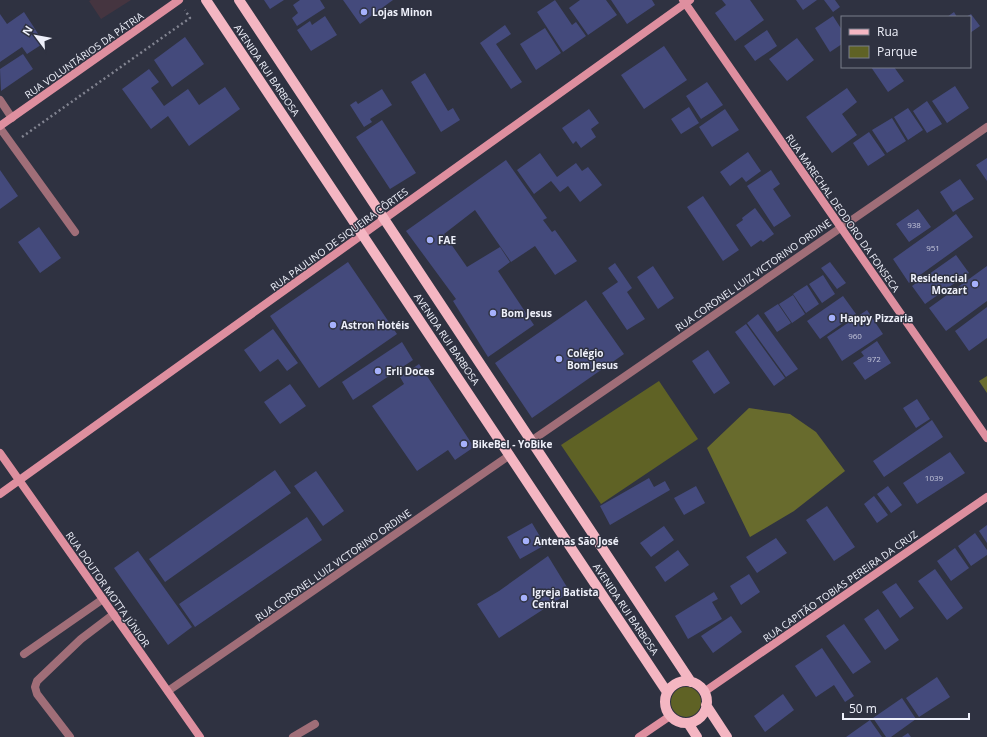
<svg xmlns="http://www.w3.org/2000/svg" width="987" height="737" viewBox="0 0 987 737" font-family="'Open Sans',sans-serif">
<rect width="100%" height="100%" fill="#2f3241"/>
<path fill="#453540" d="M91,0H131L101,19L89,1Z"/>
<path fill="#5f6225" d="M659,381L698,439L601,504L561,445Z
M671 702a15 15 0 1 1 30 0a15 15 0 1 1-30 0Z"/>
<path fill="#686b2d" d="M987,376V393L979,381Z
M749,408L790,414L816,432L845,471L794,511L750,537L707,448Z"/>
<path fill="#444a7c" d="M264,0H284L270,9Z
M300,0H320L325,8L297,26L292,18L298,13L293,5Z
M343,0H393L360,24Z
M555,0L572,25L576,22L586,36L563,52L537,12Z
M580,0H606L617,15L588,35L569,8Z
M611,0H652L655,5L627,24Z
M722,0H750L764,20L735,41L715,13L726,5Z
M796,0H817L803,10Z
M824,0H835L840,7L833,12Z
M24,12L44,43L27,54L22,47L0,62V14L7,24Z
M954,12L957,17H947Z
M971,14L980,26L970,33V17H966Z
M325,16L337,35L311,51L297,30L310,21L312,25Z
M833,16L842,30V44L830,52L815,28Z
M505,25L511,34L496,44L522,82L511,89L480,43Z
M545,28L561,53L536,70L520,44Z
M767,30L777,46L755,61L744,46Z
M185,37L204,64L172,87L154,60Z
M797,38L814,60L787,81L769,59Z
M664,46L687,80L644,109L621,75Z
M23,54L33,69L1,91L0,69Z
M871,67H894L904,81L888,92Z
M149,69L159,82L151,88L164,106L188,89L199,105L225,87L240,109L189,146L168,116L151,129L122,89Z
M425,73L448,111L453,108L460,120L441,132L411,82Z
M707,82L723,105L701,119L686,96Z
M955,86L969,108L947,123L932,101Z
M847,88L857,102L842,114L857,135L832,153L806,117Z
M382,89L392,105L370,119L372,122L364,127L350,105L356,101L358,104Z
M927,101L942,124L927,133L913,111Z
M689,107L699,123L681,134L671,119Z
M908,108L923,130L908,140L894,117Z
M589,109L599,123L591,129L596,137L581,148L576,141L573,144L562,128Z
M725,109L739,130L712,147L699,127Z
M892,118L906,141L887,153L872,130Z
M382,120L416,173L390,189L356,137Z
M869,132L885,155L868,166L853,143Z
M748,152L761,171L746,182L742,177L730,186L720,172Z
M540,153L557,177L576,163L582,171L588,167L602,185L580,202L568,186L560,192L551,181L534,194L517,170Z
M987,158V181L976,165Z
M506,160L547,218L543,220L552,232L555,230L577,261L555,275L535,246L511,262L475,210L444,234L467,267L500,247L510,262L498,271L534,325L488,357L453,301L456,299L406,231Z
M0,170L18,196L0,209Z
M771,170L780,184L773,189L791,216L774,227L747,186Z
M960,179L974,199L953,212L940,192Z
M703,196L739,250L723,261L687,207Z
M755,208L774,234L763,242L761,240L751,247L736,225L743,220L742,218Z
M918,209L931,227L909,242L896,224Z
M956,214L973,237L909,283L893,259Z
M39,227L61,258L40,273L18,242Z
M956,255L969,273L925,304L912,286Z
M348,262L397,334L319,388L270,316Z
M830,262L846,283L837,289L821,268Z
M615,263L632,288L627,292L645,319L627,330L602,293L618,282L608,268Z
M653,266L674,298L658,309L637,277Z
M987,266V301L946,331L929,308Z
M823,275L835,294L822,303L809,284Z
M807,285L819,304L806,313L793,294Z
M793,295L805,314L792,323L779,304Z
M843,296L856,314L820,339L807,321Z
M586,300L624,354L532,418L495,363Z
M778,304L791,323L777,332L764,313Z
M987,307V338L969,351L955,331Z
M867,310L883,334L842,361L827,337Z
M758,314L798,369L786,377L747,323Z
M746,324L785,378L774,386L735,332Z
M273,329L298,363L287,371L278,359L260,372L244,350Z
M877,341L891,363L865,380L853,363L864,356L861,352Z
M402,342L413,360L353,400L342,382Z
M708,350L730,383L714,394L692,361Z
M419,364L474,447L455,460L448,450L417,471L372,406L404,384L400,377Z
M290,384L306,406L280,424L264,402Z
M917,399L930,419L916,428L903,408Z
M932,420L943,437L884,477L873,461Z
M950,452L965,473L917,504L903,483Z
M275,470L291,493L165,582L149,559Z
M316,471L344,511L323,526L294,486Z
M649,478L654,487L665,481L670,490L610,525L600,506Z
M696,486L705,503L684,515L674,498Z
M888,486L902,505L891,513L877,494Z
M874,496L888,515L877,523L864,504Z
M827,506L855,547L834,561L806,520Z
M307,517L322,540L195,627L179,604Z
M532,523L545,545L520,559L507,537Z
M987,525V543L979,531Z
M664,526L674,540L651,557L640,543Z
M975,533L987,550V555L971,566L958,546Z
M776,538L787,553L757,573L746,557Z
M955,548L969,568L951,581L937,561Z
M678,550L689,565L665,582L655,567Z
M138,551L192,627L168,645L114,568Z
M548,556L570,592L499,638L477,604L499,591Z
M935,569L963,608L947,620L918,581Z
M749,574L760,592L741,605L730,586Z
M896,583L914,608L900,618L882,592Z
M714,592L718,599L712,602L722,619L688,639L675,616Z
M878,609L899,640L885,650L864,619Z
M731,616L742,632L713,653L701,636Z
M844,624L871,662L853,674L826,636Z
M822,648L854,696L845,702L834,685L816,697L795,666Z
M937,677L950,697L919,717L906,698Z
M783,694L794,710L765,732L754,716Z
M902,698L916,719L891,737H886L873,718Z
M870,720L882,737H846Z
M908,733L911,737H902Z"/>
<g fill="none" stroke-linecap="round" stroke-linejoin="round">
<path stroke="#828491" stroke-width="2.5" stroke-dasharray="2 3" stroke-linecap="butt" d="M22,137L190,18L185,10"/>
<path stroke="#a06e78" stroke-width="8" d="M0,128L75,232
M24,654L103,599
M70,737L37,694L35,687L37,681L81,639L114,614
M293,737L315,724"/>
<path stroke="#a06e78" stroke-width="8" d="M0,100L12,118
M531,441L987,127
M168,691L510,455"/>
<path stroke="#de8f9f" stroke-width="8" d="M683,0L987,438
M0,126L179,0
M0,453L200,737
M0,494L690,0
M704,692L987,497
M639,737L670,716"/>
<path stroke="#f4b6c2" stroke-width="10" d="M206,0L667,692
M239,0L691,682
M665 702a21 21 0 1 1 42 0a21 21 0 1 1-42 0Z
M706,705L727,737
M688,723L697,737"/>
</g>
<g fill="#a6b1fc" stroke="#2f3241" stroke-width="1.5">
<circle cx="364" cy="12" r="4"/>
<circle cx="430" cy="240" r="4"/>
<circle cx="975" cy="284" r="4"/>
<circle cx="493" cy="313" r="4"/>
<circle cx="832" cy="318" r="4"/>
<circle cx="333" cy="325" r="4"/>
<circle cx="559" cy="359" r="4"/>
<circle cx="378" cy="371" r="4"/>
<circle cx="464" cy="444" r="4"/>
<circle cx="526" cy="541" r="4"/>
<circle cx="524" cy="598" r="4"/>
</g>
<g text-anchor="middle" stroke-width="3" stroke-linejoin="round" paint-order="stroke">
<g font-size="8" fill="#c4c6da">
<text x="914" y="228">938</text>
<text x="933" y="251">951</text>
<text x="855" y="339">960</text>
<text x="874" y="362">972</text>
<text x="934" y="481">1039</text>
</g>
<g font-size="10" font-weight="bold" fill="#eef0fa" stroke="#2f3241" text-anchor="start">
<text x="372" y="16">Lojas Minon</text>
<text x="438" y="244">FAE</text>
<text x="967" y="282" text-anchor="end">Residencial<tspan x="967" dy="12">Mozart</tspan></text>
<text x="501" y="317">Bom Jesus</text>
<text x="840" y="322">Happy Pizzaria</text>
<text x="341" y="329">Astron Hotéis</text>
<text x="567" y="357">Colégio<tspan x="567" dy="12">Bom Jesus</tspan></text>
<text x="386" y="375">Erli Doces</text>
<text x="472" y="448">BikeBel - YoBike</text>
<text x="534" y="545">Antenas São José</text>
<text x="532" y="596">Igreja Batista<tspan x="532" dy="12">Central</tspan></text>
</g>
<g font-size="10" fill="#eef0fa" stroke="#2f3241">
<text transform="translate(84 55) rotate(-35)" y="4">RUA VOLUNTÁRIOS DA PÁTRIA</text>
<text transform="translate(267 70) rotate(56)" y="4">AVENIDA RUI BARBOSA</text>
<text transform="translate(843 213) rotate(55)" y="4">RUA MARECHAL DEODORO DA FONSECA</text>
<text transform="translate(339 239) rotate(-36)" y="4">RUA PAULINO DE SIQUEIRA CÔRTES</text>
<text transform="translate(753 275) rotate(-35)" y="4">RUA CORONEL LUIZ VICTORINO ORDINE</text>
<text transform="translate(447 339) rotate(56)" y="4">AVENIDA RUI BARBOSA</text>
<text transform="translate(333 565) rotate(-35)" y="4">RUA CORONEL LUIZ VICTORINO ORDINE</text>
<text transform="translate(840 586) rotate(-35)" y="4">RUA CAPITÃO TOBIAS PEREIRA DA CRUZ</text>
<text transform="translate(108 589) rotate(55)" y="4">RUA DOUTOR MOTTA JÚNIOR</text>
<text transform="translate(626 609) rotate(56)" y="4">AVENIDA RUI BARBOSA</text>
</g>
</g>
<rect x="841" y="16" width="130" height="52" fill="#2f3241" stroke="#7b7e8b"/>
<rect x="849" y="29" width="20" height="6" fill="#f4b6c2" stroke="#7b7e8b"/>
<text x="877" y="36" font-size="12" fill="#eef0fa">Rua</text>
<rect x="849" y="46" width="20" height="12" fill="#5f6225" stroke="#7b7e8b"/>
<text x="877" y="56" font-size="12" fill="#eef0fa">Parque</text>
<g transform="translate(36 36) rotate(302)" stroke="#2f3241" stroke-width="3" paint-order="stroke">
<path d="M0-3L7 15L0 10L-7 15Z" fill="#eef0fa"/>
<text y="-6" font-size="11" font-weight="bold" text-anchor="middle" fill="#eef0fa">N</text>
</g>
<path d="M843 713v6h126v-6" fill="none" stroke="#eef0fa" stroke-width="2"/>
<text x="849" y="713" font-size="12" fill="#eef0fa" stroke="#2f3241" stroke-width="3" paint-order="stroke">50 m</text>
</svg>
